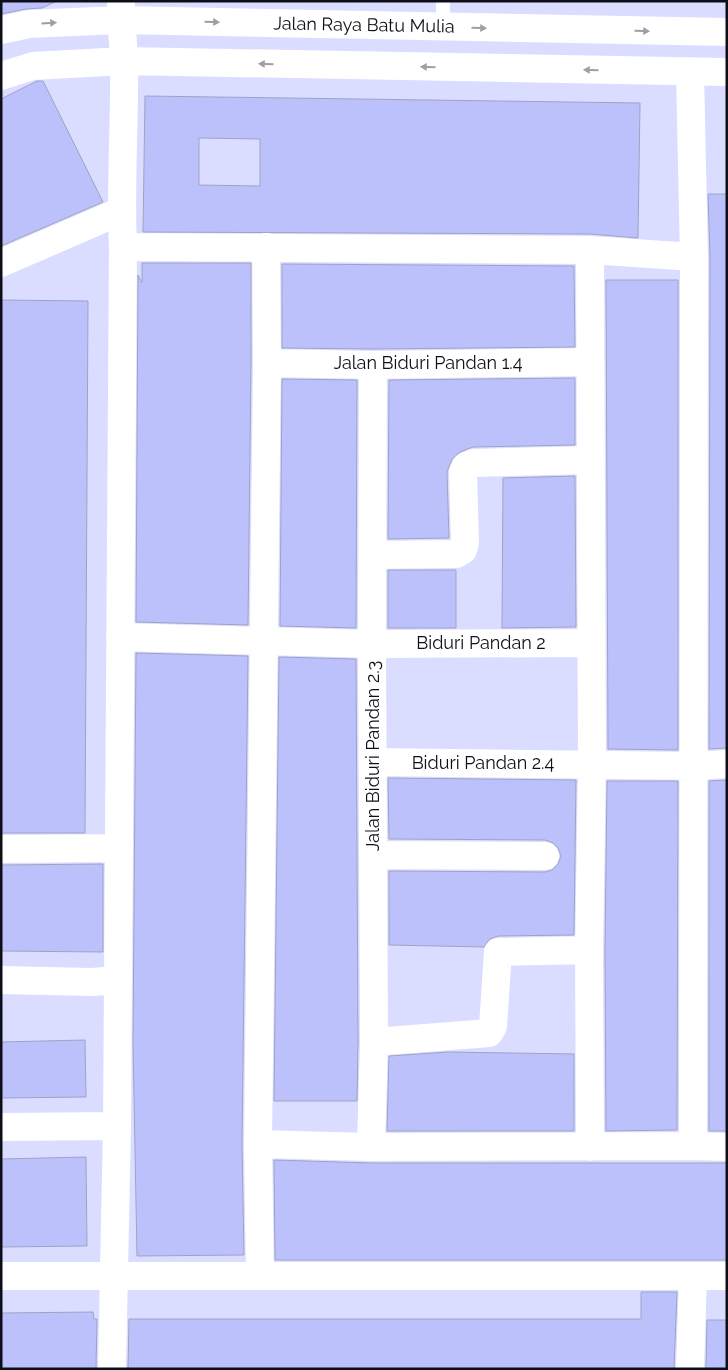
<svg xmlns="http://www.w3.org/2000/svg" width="728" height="1370" viewBox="0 0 728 1370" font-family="Raleway,sans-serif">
<rect width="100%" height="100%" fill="#daddff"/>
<path fill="#bcc1fc" stroke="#9fa3c2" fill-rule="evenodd" d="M1,1H57L42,8L26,9L1,14Z
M37,81H43L103,202L1,246V99Z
M145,96L640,103L638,238L590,234L143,232ZM199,138L260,139V186L199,185Z
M708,194H727V748L709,749L710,257Z
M142,263H251V363L248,625L136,622L138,275L142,283Z
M282,264L574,266L575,347L373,349L282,348Z
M606,280H678V750L608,749Z
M1,300L88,301L85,833H1Z
M575,378V445L473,447L460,452L452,459L447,472L449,538L388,539L389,380Z
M282,379L357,380L356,628L280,626Z
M575,476L576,627L502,628L503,478Z
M388,570H456V628H388Z
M136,653L248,656L242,1144L244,1255L137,1256L133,1044Z
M279,657L356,659L358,1042L357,1101H274Z
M388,778L576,780L574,935L498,936L490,939L484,947L389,945V871L545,872L552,870L558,864L561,856L558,848L553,843L545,840L389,839Z
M727,780V1131H709V781Z
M607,781H678L677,1130L606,1131L605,950Z
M103,864V952L1,951V865Z
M85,1040L86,1097L1,1098V1042Z
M448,1052L574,1054V1131H387L389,1056Z
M86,1157L87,1246L1,1247V1159Z
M274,1160L371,1163H727V1260H275Z
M641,1292H677L674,1369H128L129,1319H641Z
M93,1312L94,1319H97L96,1369H1V1313Z
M707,1320H727V1369H706Z"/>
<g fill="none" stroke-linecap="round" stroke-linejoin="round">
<path stroke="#fff" stroke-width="14" d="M443,1V27"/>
<path stroke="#fff" stroke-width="28" d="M1,30L29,24L120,20L727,32
M690,72L694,257L693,1146
M1,76L33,66L124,61L727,72
M123,247L590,250L694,257
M590,250L592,764L589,950L590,1147
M1,263L121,211
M267,363L373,365L589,362
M373,555L456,554L463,550L465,543L463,472L466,466L473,463L591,460
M120,637L372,644L590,643
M373,762L694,766L727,764
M1,849L118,848
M374,855L545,856
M1,980L92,982L117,980
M374,1042L489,1033L493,1026L498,952L589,950
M1,1127L117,1126
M258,1144L371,1147L693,1146L727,1147
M371,1147L374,1042L372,644L373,365
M1,1276H727
M260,1276L258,1144L267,363L266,247
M112,1369L117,1126L123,247C120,185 125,124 124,63C124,42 120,22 121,1
M690,1369L693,1276"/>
</g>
<defs><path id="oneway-solid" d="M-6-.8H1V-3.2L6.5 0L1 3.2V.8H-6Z" transform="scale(1.25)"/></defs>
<g fill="#9f9fa3">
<use href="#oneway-solid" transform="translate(212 22) rotate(1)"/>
<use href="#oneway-solid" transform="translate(49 23) rotate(-3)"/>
<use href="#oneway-solid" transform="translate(479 28) rotate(1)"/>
<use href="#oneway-solid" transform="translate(642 31) rotate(1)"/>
<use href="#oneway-solid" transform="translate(266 64) rotate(-179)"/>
<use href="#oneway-solid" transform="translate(428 67) rotate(-179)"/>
<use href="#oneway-solid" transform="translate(591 70) rotate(-179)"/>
</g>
<g text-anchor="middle" stroke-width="4" stroke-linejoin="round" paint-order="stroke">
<g font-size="18" fill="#0e0e19" stroke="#fff">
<text transform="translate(364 25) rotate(1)" y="6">Jalan Raya Batu Mulia</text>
<text x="428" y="369">Jalan Biduri Pandan 1.4</text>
<text x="481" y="649">Biduri Pandan 2</text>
<text transform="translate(373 756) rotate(-90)" y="6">Jalan Biduri Pandan 2.3</text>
<text x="483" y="769">Biduri Pandan 2.4</text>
</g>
</g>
<rect width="728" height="1370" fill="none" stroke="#0e0e19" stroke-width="5"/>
</svg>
